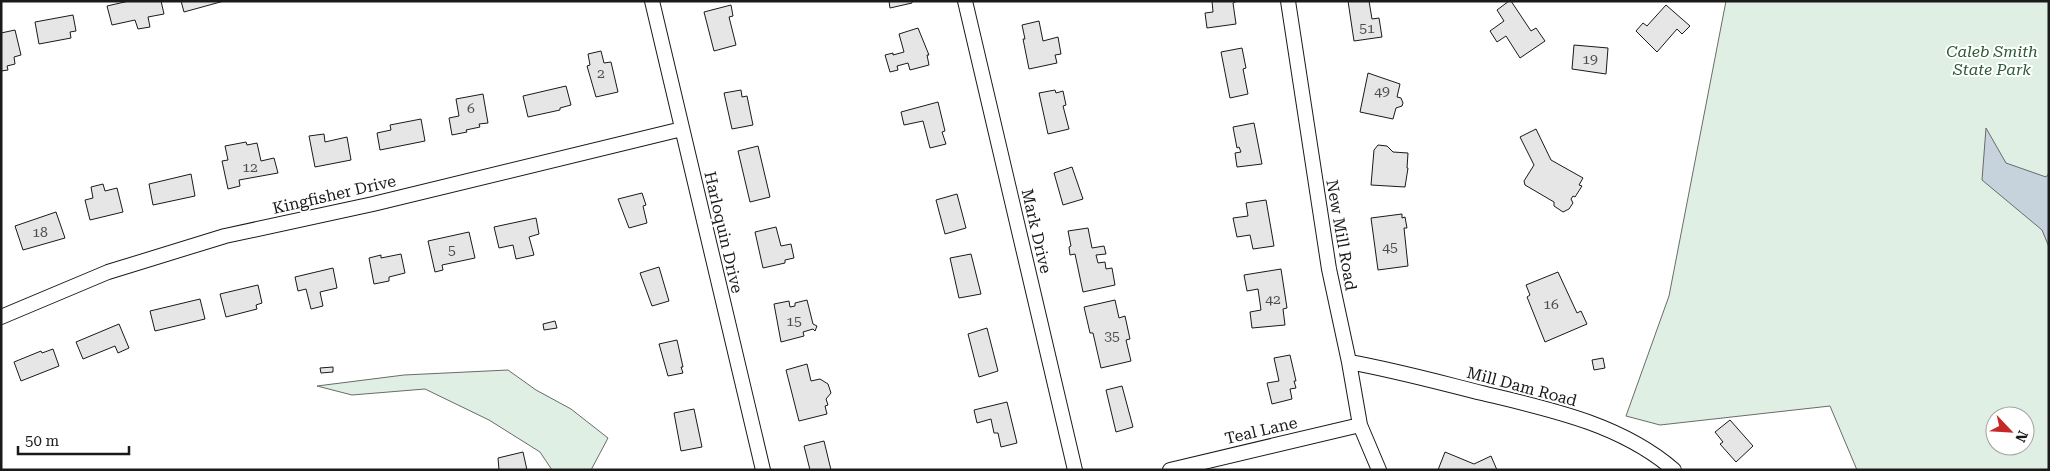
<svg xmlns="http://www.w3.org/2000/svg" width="2050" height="471" viewBox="0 0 2050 471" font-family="'Roboto Serif',serif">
<rect width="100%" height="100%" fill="#fff"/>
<path fill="#e0efe3" stroke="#6a6a6a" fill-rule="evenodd" d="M1726,1H2049V470H1857L1830,406L1660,425L1626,416L1669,296ZM1995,416H2025V446H1995Z
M508,370L536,390L571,409L608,438L591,470H552L540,452L489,420L425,389L352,395L317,386L404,375Z"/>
<path fill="#c6d2dc" stroke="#6a6a6a" d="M1986,128L2006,163L2046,177L2049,173V247L2042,230L1982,180Z"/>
<path fill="#e6e6e6" stroke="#1a1a1a" d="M129,1H161L164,14L148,17L150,27L138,29L135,20L112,25L107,6Z
M181,1H224L184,12Z
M889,1H912V3L890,8Z
M1212,1H1237L1233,3L1236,24L1207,28L1205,13L1213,12Z
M1348,1H1369L1372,19L1379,18L1382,37L1354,41Z
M1509,1H1511L1531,31L1536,28L1545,41L1520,58L1506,36L1497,42L1490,31L1504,21L1497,10Z
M731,5L733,16L729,17L736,45L714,51L704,12Z
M1666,5L1690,26L1682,34L1677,29L1657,52L1636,31L1643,23L1647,26Z
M73,15L76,31L70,32L71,38L39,44L35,22Z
M1039,21L1043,41L1058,37L1061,54L1055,55L1057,63L1029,69L1023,39H1025L1022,25Z
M918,28L929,55H927L929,65L910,70L908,63L897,66L898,70L890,72L885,55L893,53V55L904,52L899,34Z
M15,30L21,55L14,57L15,64L7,66L8,70L1,71V33Z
M1574,45L1608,48L1606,74L1572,69Z
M1242,48L1246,68L1243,69L1248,94L1230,98L1221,52Z
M601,51L604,63L611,62L618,92L596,97L587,66L590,65L588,54Z
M1368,73L1400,84L1397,97L1401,98L1403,103L1402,106L1396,108L1393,119L1360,112Z
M566,86L571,105L560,108V110L528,117L523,96Z
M741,90L742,97L747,96L753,125L732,129L724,93Z
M1055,90L1056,93L1063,91L1066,105L1063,106L1069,129L1048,134L1039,93Z
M483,94L488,123L479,124L480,127L466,130L467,132L452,135L449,118L459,116L456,99Z
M938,102L945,131L942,132L946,144L930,148L923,121L904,125L901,112Z
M421,119L425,141L380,150L377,133L391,130L390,125Z
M1254,123L1262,164L1237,167L1235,153L1241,152L1239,147L1237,148L1233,127Z
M1536,129L1551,160L1583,178L1579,185L1582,186L1575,197L1573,196L1571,199L1573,203L1569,209L1563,212L1554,206V202L1525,185L1524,181L1534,165L1520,137Z
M324,134L325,142L347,137L351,160L315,167L309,136Z
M246,142L247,145L257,143L261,161L274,158L278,173L239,180L240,186L228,189L222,161L228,160L225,146Z
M1378,145L1387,146L1393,152L1408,153L1407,168H1408L1405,187L1371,185L1374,150Z
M758,146L770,197L750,202L738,151Z
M1072,167L1083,199L1063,205L1054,173Z
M191,174L195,196L153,205L149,184Z
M103,184L105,191L117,188L123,212L90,220L85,200L93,198L91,187Z
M642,193L646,205L643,206L647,223L629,228L618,199Z
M957,194L966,228L945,234L936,200Z
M1266,200L1274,246L1253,249L1250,235L1237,237L1233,218L1248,216L1246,203Z
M56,212L65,238L23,250L15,226Z
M1402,214V218L1405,217L1407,228H1404L1408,266L1378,270L1371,218Z
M536,218L539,234L529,237L534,255L516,259L513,245L499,248L494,227Z
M776,227L781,246L791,244L794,258L785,260V263L763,268L755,232Z
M1088,228L1092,248L1104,246L1106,254L1096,255L1098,263L1105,262L1106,269L1112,268L1115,285L1083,292L1075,254L1070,255L1069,247L1071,246L1068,231Z
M469,232L475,258L442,265L443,270L435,272L428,241Z
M401,254L405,273L389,277V281L374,284L369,258L381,255V258Z
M971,254L981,294L959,298L950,258Z
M659,267L669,301L652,306L640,273Z
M333,268L337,288L320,292L323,306L311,309L306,289L298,291L295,277Z
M1281,269L1287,308L1283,309L1285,325L1252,328L1250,312L1261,310L1258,289L1247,291L1244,275Z
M1558,272L1577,313L1581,311L1587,324L1545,342L1527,297L1530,295L1526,285Z
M258,285L262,303L256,305L257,309L226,317L220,294Z
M200,299L205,319L155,331L150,311Z
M807,300L813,324L817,326L815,331L813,329L803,332L804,336L781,342L774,304L789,301L790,307L795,306V303Z
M1115,300L1119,318L1125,316L1130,339L1126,340L1131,361L1101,368L1093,333H1090L1084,307Z
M555,321L557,328L544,330L543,324Z
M119,324L129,348L118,353L115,346L83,359L76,342Z
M987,328L998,371L979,377L968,334Z
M677,340L683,367H681L683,373L668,376L659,344Z
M53,349L59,366L21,381L14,362L41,351L42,353Z
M1290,355L1296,381H1294L1296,388L1290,389L1292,399L1272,404L1267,383L1279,381L1274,358Z
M1603,358L1605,368L1594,370L1592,360Z
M807,364L811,381L820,379L828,384L831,393L826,399L828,405L825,406L827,414L799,421L786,370Z
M333,367V372L321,373L320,368Z
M1122,386L1133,427L1116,432L1106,390Z
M1007,402L1017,443L1001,447L998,433H994L991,419L977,423L974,410Z
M694,409L702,447L681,451L674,413Z
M1730,420L1753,446L1736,462L1720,444L1723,442L1715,432Z
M824,441L831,470H810L804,446Z
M523,452L527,470H499L498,458Z
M1445,452L1474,464L1491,456L1497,470H1438Z"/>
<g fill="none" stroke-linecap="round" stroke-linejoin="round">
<g stroke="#1a1a1a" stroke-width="16">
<path id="street" d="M652,1L763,470
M965,1L1075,470
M1288,1L1329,269L1349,362L1360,425L1379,470
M1,317L108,272L225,236L373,204L682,129
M1349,362C1394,370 1438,382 1482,393C1549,409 1621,424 1674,470
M1170,470L1360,425"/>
</g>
<use href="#street" stroke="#fff" stroke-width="14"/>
</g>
<g text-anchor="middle" stroke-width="4" stroke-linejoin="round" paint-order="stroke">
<g font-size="14" fill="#4d4d4d">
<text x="1367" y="33">51</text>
<text x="1590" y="64">19</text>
<text x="601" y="78">2</text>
<text x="1382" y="96">49</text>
<text x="471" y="113">6</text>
<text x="250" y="172">12</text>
<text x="40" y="237">18</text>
<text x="1390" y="252">45</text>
<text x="452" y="255">5</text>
<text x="1273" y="304">42</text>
<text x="1551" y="309">16</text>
<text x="794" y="326">15</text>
<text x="1112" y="341">35</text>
</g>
<g font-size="16" font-style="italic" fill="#2b5a34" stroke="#fff">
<text x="1992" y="57">Caleb Smith<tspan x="1992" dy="18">State Park</tspan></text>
</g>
<g font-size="16" fill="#1a1a1a" stroke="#fff">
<text transform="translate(334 194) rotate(-13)" y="6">Kingfisher Drive</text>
<text transform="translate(1037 231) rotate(77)" y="6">Mark Drive</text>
<text transform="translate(724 232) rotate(77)" y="6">Harloquin Drive</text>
<text transform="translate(1342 235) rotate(80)" y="6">New Mill Road</text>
<text transform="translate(1522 386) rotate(15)" y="6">Mill Dam Road</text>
<text transform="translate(1261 430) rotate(-13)" y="6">Teal Lane</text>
</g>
</g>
<rect width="2050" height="471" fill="none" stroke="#1a1a1a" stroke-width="5"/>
<g transform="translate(2010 431) rotate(115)"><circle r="24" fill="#ffffff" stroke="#a3a3a3"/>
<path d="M0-4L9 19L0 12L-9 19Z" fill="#c62828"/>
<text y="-8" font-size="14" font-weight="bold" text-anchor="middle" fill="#1a1a1a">N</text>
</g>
<path d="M18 446v8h111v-8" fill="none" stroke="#1a1a1a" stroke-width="2.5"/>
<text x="25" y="446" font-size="15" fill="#1a1a1a" stroke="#ffffff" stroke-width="4" paint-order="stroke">50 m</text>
</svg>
